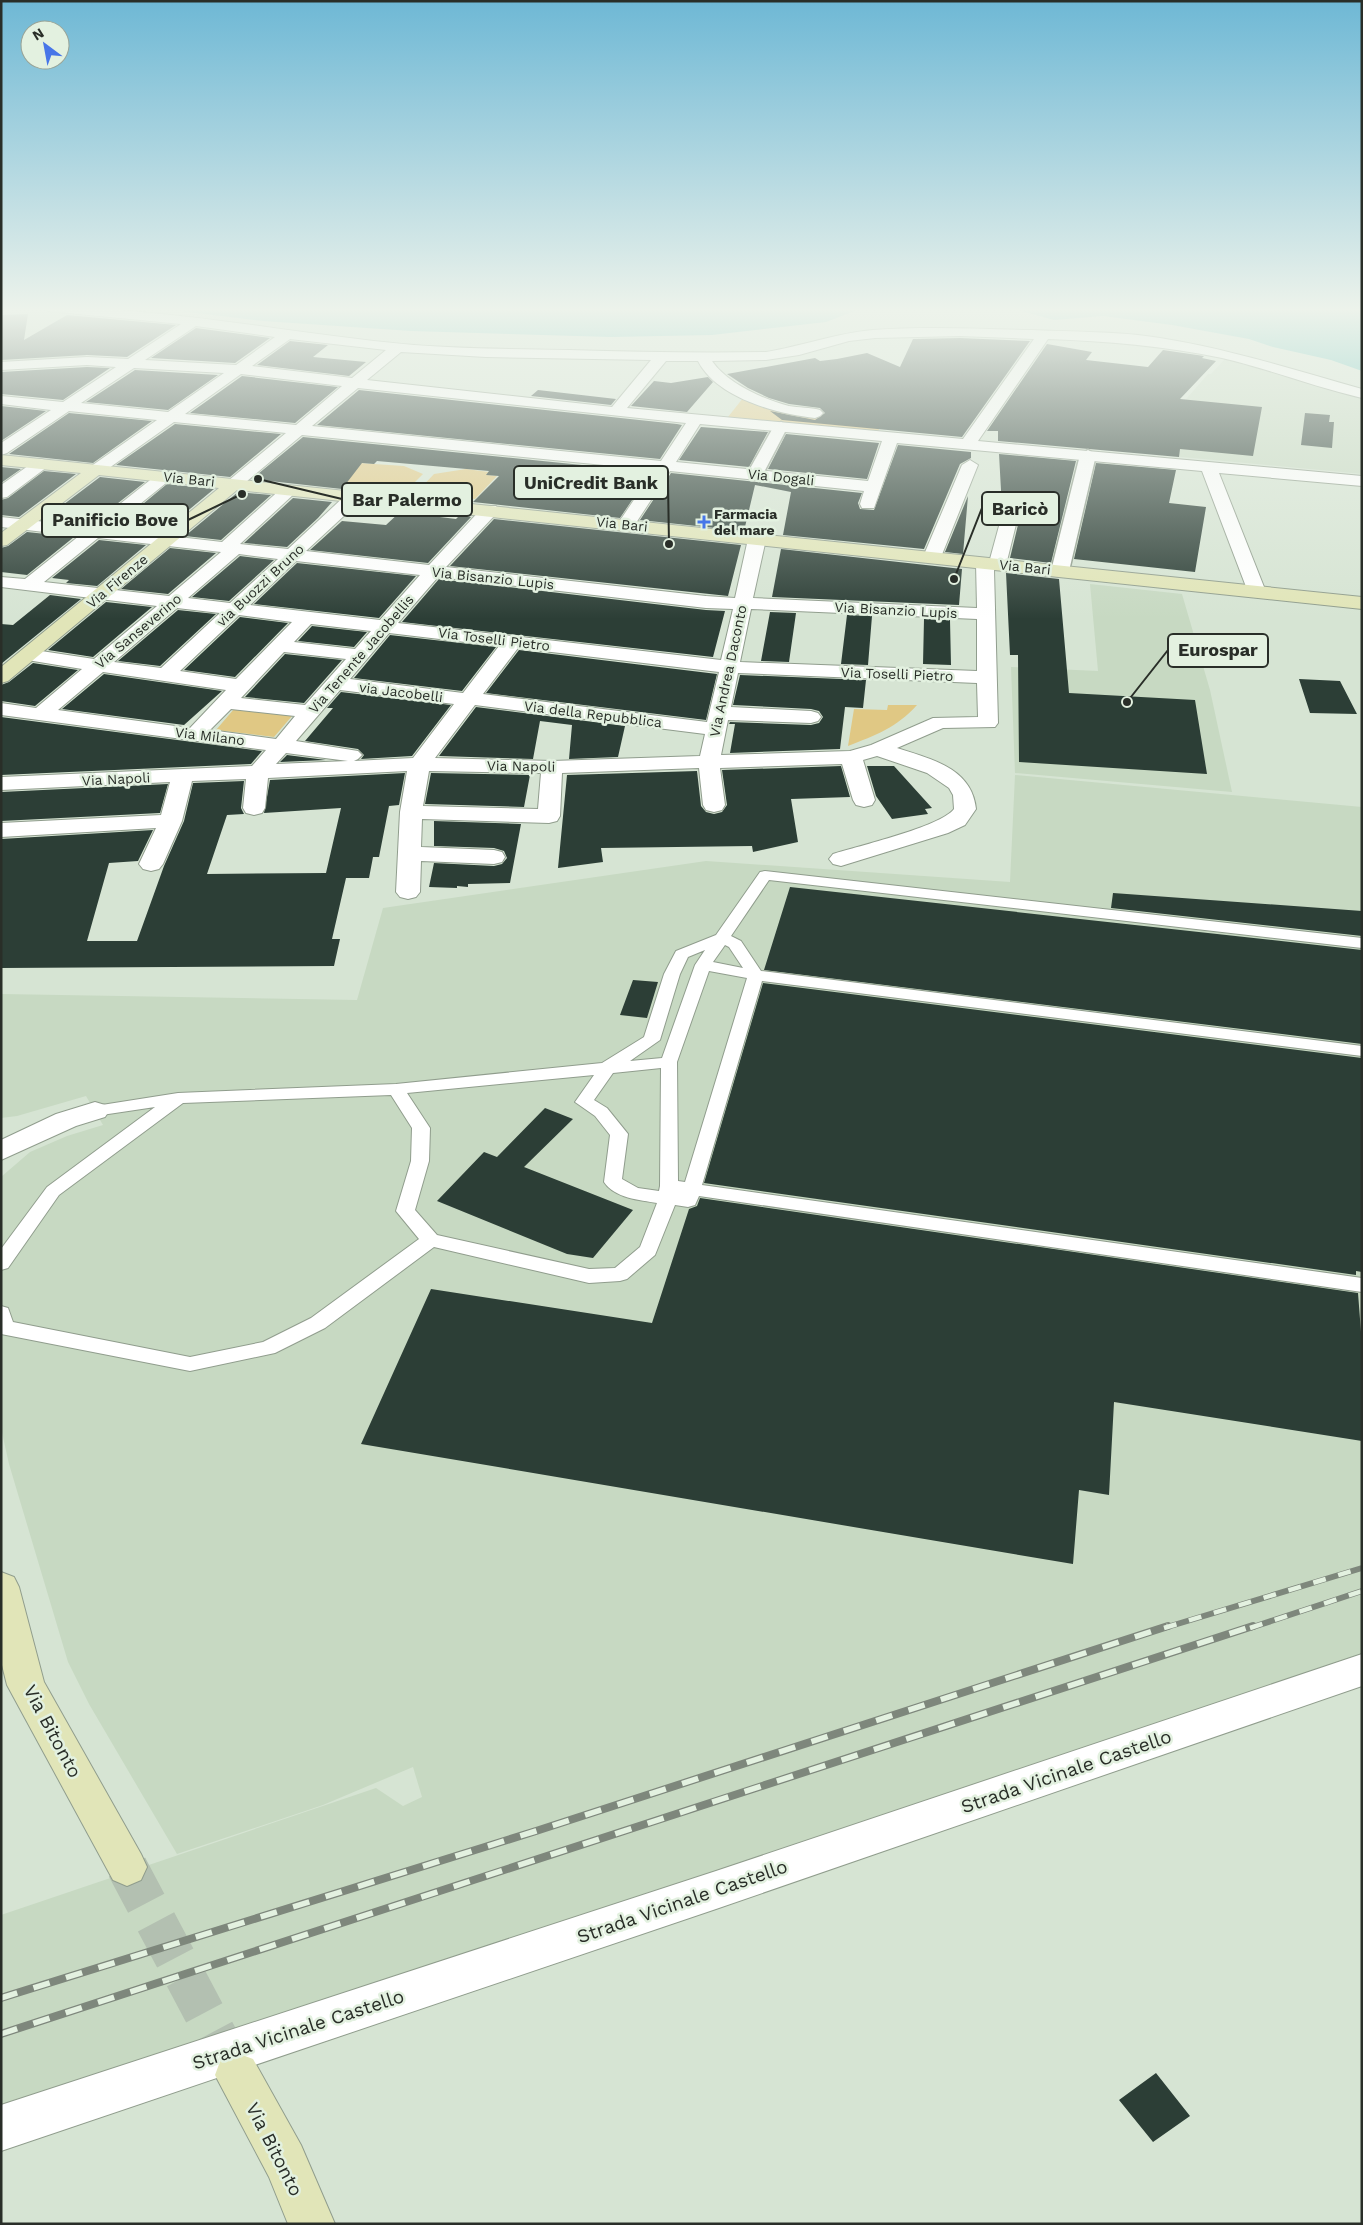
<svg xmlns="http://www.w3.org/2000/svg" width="1363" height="2225" viewBox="0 0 1363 2225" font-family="'Work Sans',sans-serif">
<rect width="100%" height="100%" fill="#d6e4d3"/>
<path fill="#c7d9c2" d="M1,307H27L146,318L83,357L1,363Z
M1225,359L1362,399V474L1139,453L1208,374H1211Z
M1090,584L1182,594L1210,690L1232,792L1015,773L1011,667L1098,671Z
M1015,775L1362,807V1665L1,2115V1915L376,1788L403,1806L422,1797L413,1767L323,1805L177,1854L89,1704L68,1662L9,1464L1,1428V1177L30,1152L67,1136L103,1125L86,1096L17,1116L1,1118V994L357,1000L383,908L706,861L1010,882Z"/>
<path fill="#e0c884" d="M743,398L782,411L881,426L878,431L728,417Z
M359,463L404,466L423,474L405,492L344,486Z
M466,469L489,472L486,475L497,476L475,499L416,493L434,474Z
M888,705H917C896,728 876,735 848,746L854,709L887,710Z
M234,709L292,716L274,737L216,730Z"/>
<path fill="#58beb8" d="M147,307H865L826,322L712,335L611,337L411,331L263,321Z
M986,307H1362V371L1331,360L1273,347L1249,339L1172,325L1103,316L1054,320L1014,309Z"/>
<path fill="#2c3e36" d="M28,314L24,340L67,315L176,325L127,357L87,355L1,360V315Z
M196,328L270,338L235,363L151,358Z
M960,338L1030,341L962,437L782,420L770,411L815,420L825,413L820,408L789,404L769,398L748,388L727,374L815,358L820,361L837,359L867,353L900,367L913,339Z
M290,341L328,345L313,357L366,362L349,376L257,365Z
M1047,344L1092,352L1086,360L1148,367L1163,350L1204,356L1202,358L1216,361L1180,399L1262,407L1253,456L1180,449L1179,457L998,441V431H987Z
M87,367L110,368L63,400L1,394V372Z
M135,370L218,375L168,410L86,402Z
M242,376L338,387L295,423L190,413Z
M708,377L713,382L687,412L631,406L654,381L671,383Z
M359,390L677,424L682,425L660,459L317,425Z
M538,390L616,399L611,405L531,396Z
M1,406L46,411L1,441Z
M69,413L152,421L93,463L9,454Z
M1305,413L1330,415L1329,422H1334L1332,448L1301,445Z
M175,424L281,434L230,477L116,465Z
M701,427L768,432L749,467L679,460Z
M786,434L879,443L867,479L768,469Z
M303,437L651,472L620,518L473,502L499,476L486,475L489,471L377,461L374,464L362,463L342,489L252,479Z
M898,445L971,452V458L960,464L924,549L783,535L791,492L755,485L744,531L640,520L671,473L862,493L858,503L860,509L874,510Z
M999,454L1076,461L1051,563L1010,558L1023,504L1019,498H1007L1002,508Z
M1096,463L1176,470L1169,503L1206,507L1195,572L1074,559Z
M1,467L21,469L1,483Z
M44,471L76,474L19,517L1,515V500L8,498Z
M100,477L145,482L90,525L43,520Z
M167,484L214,489L161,533L114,528Z
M238,492L271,495L221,540L185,536Z
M968,496L963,554L945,552Z
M293,498L332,502L318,518L287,547L244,543Z
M400,512L456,519L460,515L471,517L428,563L310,550L342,521L386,525Z
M494,519L741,545L728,596L450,566Z
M27,532L74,537L27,575L1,572V548L8,546Z
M99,540L146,545L97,586L66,583L69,580L52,578Z
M170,548L216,553L168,594L121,589Z
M781,549L962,569L959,605L772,597Z
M240,556L274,560L229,601L192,597Z
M297,563L416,576L379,618L254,604Z
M1006,573L1059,579L1069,693L1195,700L1207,774L1019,762L1018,655H1010Z
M439,579L706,610L725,611L713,657L402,622Z
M50,595L81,599L1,664V624L13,625Z
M106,602L152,607L93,657L48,650Z
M178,610L216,614L160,666L118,661Z
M770,612L796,613L789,662L761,661Z
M847,615L872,616L868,665L841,664Z
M240,617L288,623L235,677L184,670Z
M924,619L950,620L951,665L923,664Z
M312,626L367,632L354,647L298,641Z
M390,635L496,647L462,691L354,678Z
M519,650L717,674L706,720L486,693Z
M285,654L342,660L304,703L245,697Z
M33,663L78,670L35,706L1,701V685L9,682Z
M104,674L222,691L184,725L62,709Z
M740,675L866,680L863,708L845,707L840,749L730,753L735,724H729L730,722L811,725L819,723L823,717L819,711L811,709L733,705Z
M1299,679L1340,681L1357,714L1310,713Z
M341,692L451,705L412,756L361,759L364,755L358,749L305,741L333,708H327Z
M476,707L625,726L618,757L569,759L572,725L540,721L533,759L439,756Z
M1,717L262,751L251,764L1,775Z
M287,755L326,760L280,762Z
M841,766L850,797L791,799L798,842L753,852L752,846L601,848L603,862L558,868L567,775L697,771L701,806L706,812L714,814L722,812L727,805L722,770Z
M867,766H894L932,808L925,809L928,814L892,819L876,796Z
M405,773L399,805L389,806L379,857H373L369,878H346L332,939H340L334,966L1,968V839L153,830L138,861L109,863L87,941H137L164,866L184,821L193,783L244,781L241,808L244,814L227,815L207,874L326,873L341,808L264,813L270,780Z
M431,773L530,775L524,807L425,804Z
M168,784L160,813L1,821V792Z
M434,821L521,824L510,883L468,884V887L457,886V888L429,887L434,863L494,866L502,864L507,858L504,851L494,848L434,846Z
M790,887L1362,950V1044L764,970Z
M1113,893L1362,911V936L1111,908Z
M633,980L658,982L647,1018L620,1015Z
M763,983L1362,1058V1272L1356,1271V1275L704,1183Z
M545,1108L573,1119L524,1167L633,1210L593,1258L567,1254L437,1201L484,1152L497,1157Z
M700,1198L1358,1293L1362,1345V1441L1114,1402L1109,1495L1079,1490L1073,1564L361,1444L431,1289L652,1323L689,1209L697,1206Z
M1156,2073L1190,2116L1153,2142L1119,2100Z"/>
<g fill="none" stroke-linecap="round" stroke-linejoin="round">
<path stroke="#b3c0b1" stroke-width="41" stroke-dasharray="41 21" stroke-linecap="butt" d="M127,1867L233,2067"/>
<g stroke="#909d8d" stroke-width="2">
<path id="service" d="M765,871L1362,938V948L769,880L731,936L741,941L761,971L1362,1046V1056L762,981L702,1185L1362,1278V1292L699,1196L695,1205L688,1207L675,1205L655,1255L627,1279L620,1281L589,1283L434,1247L325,1328L275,1353L190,1371L1,1334V1306L8,1308L13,1322L190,1357L263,1342L311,1318L419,1239L396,1211L411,1161L412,1128L391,1095L183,1103L59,1195L8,1268L1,1270V1249L47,1187L155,1107L95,1116L89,1115L86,1111L89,1107L178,1093L396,1084L602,1063L644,1037L664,974L676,951L716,935L760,872ZM725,945L729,947L743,968L713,962ZM705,950L695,965L662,1058L630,1061L660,1040L680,974L688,957ZM709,971L747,978L685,1182L678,1181L677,1062ZM661,1068L660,1186L659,1191L638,1188L622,1179L628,1134L607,1108L594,1100L613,1073ZM594,1075L575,1102L595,1116L610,1135L604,1182C614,1198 640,1200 657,1203L640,1247L615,1268L589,1269L437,1235L415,1210L429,1161L430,1128L407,1093Z"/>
</g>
<g stroke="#909d8d" stroke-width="3">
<path id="pedestrian" d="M781,422L788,426L763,474L760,477H750L747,474L774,426Z
M1088,450L1096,455L1069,571L1066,575H1054L1051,571L1080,455Z"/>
</g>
<g stroke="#909d8d" stroke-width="2">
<path id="minor" d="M41,307C167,307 290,334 414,345C466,349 518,349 569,350C635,352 700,353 766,352C802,346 837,333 873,330C926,326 980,329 1032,330C1074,332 1118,331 1160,338C1229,349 1295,370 1362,389V398C1315,387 1269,369 1222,358C1164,346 1107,341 1048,339L978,441L1362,476V486L1219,473L1266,592L1263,596H1251L1248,592L1202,471L897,443L874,508H862L860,504L864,491L670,471L632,529H620L617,525L654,470L302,435L240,487L234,489L226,484L228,481L286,433L174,422L102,473H90L88,470L90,467L157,420L69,411L7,453L1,455V443L51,410L1,404V396L63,402L116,367L87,365L1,370V362L87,357L128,359L181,324L48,311ZM196,326L275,337L236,365L145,360ZM960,336L1034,339L963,439L627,408L666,361H698C717,398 777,414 815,418L820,416L823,413L820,410C810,407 799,408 789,406C764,400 727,383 712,361L766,360L799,355L849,341L875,338ZM290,339L386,350L352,378L252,366ZM401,352L486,357L651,360L612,407L367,380ZM134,368L224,373L168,412L81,403ZM241,374L342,386L296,425L185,414ZM358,388L686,423L661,461L312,426ZM700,424L882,441L868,481L676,462Z
M41,459L47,461L49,464L47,467L7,497L1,498V485L35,461Z
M970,460L978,465L941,557L938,561H926L923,557L962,465Z
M165,471L171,473L173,476L171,479L109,529L222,542L283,487H295L297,490L295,493L240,544L288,549L348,493H360L362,497L360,501L306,551L429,565L484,506H496L498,510L496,514L446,567L706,596L735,598L748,539L751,535H763L766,539L753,598L977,608L976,563L979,559H990L1005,504L1007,500H1019L1021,504L1006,565L1003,569L994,570L998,723L995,727L943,728L897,748C931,759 972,768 976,809L965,825L948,833L841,866L833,864L829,859L833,854C858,846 940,827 954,809L953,795L949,788L927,773L877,756L863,760L875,800L872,805L864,807L856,805L853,800L842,764L720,768L725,805L722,810L714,812L706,810L703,805L699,768L562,773L560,816L557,821L549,823L422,819L421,847L494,850L502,852L505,857L502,862L494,864L421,861L420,892L416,897L408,899L400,897L396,892L400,812L407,771L268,778L265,808L262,813L254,815L246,813L243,808L246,779L192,781L182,821L163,864L159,869L151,871L143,869L139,864L156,828L1,837V823L161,815L170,782L1,790V777L252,766L266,750L1,715V703L36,708L82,669L21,659L18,655L21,651L28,649L94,659L157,606L1,587V577L25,579L79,536L1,527V517L91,527L159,473ZM98,538L221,552L169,596L44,582ZM239,554L278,559L230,603L188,598ZM296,561L420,575L380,620L250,605ZM438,577L706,608L733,609L721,660L398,623ZM177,608L220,613L161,668L114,662ZM751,609L977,619V671L740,662ZM239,615L292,622L236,679L180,671ZM311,624L371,631L355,649L294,642ZM389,633L499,646L463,693L350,679ZM518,648L719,672L707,722L483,694ZM284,652L346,659L305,705L241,698ZM103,672L226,690L190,728L58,710ZM738,673L977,683L978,717L933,718L871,745L850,751L721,755L728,720L811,723L818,721L821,717L818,713L811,711L731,707ZM340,690L454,704L413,758L354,761L358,759L362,755L358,751L296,741ZM475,705L705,734L700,756L552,761L435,758ZM231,709L295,716L276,739L210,730ZM286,753L348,761L276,764ZM429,771L541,773L538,809L423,806Z
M95,1102L105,1105L109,1111L105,1117L76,1126L1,1160V1140L56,1114Z
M1362,1654V1686L716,1909L1,2151V2105L716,1871Z"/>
</g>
<g stroke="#909d8d" stroke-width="2">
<path id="secondary" d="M1,455L1362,597V609L237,490L8,681L1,683V667L219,488L99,475L7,545L1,546V533L81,473L1,465Z
M1,1572L14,1577L19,1587L44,1682L141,1854L147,1867L141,1880L127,1886L113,1880L7,1685L1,1661Z
M237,2053L253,2059L301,2145L335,2224H288L269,2177L215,2075L221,2059Z"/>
</g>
<use href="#service" fill="#fff" fill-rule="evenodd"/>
<use href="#pedestrian" fill="#fff" fill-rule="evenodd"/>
<use href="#minor" fill="#fff" fill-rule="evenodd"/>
<use href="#secondary" fill="#e1e5b8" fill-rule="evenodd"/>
<g stroke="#7e877c" stroke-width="6">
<path id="rail-far1" d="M1164,1628L1362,1568
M1250,1628L1362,1591"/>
</g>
<g stroke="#7e877c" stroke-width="8">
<path id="rail" d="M1,1998L536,1831L1168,1626
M1,2034L1253,1626"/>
</g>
<use href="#rail-far1" stroke="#e3f1e0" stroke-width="4.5" stroke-dasharray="13" stroke-linecap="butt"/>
<use href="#rail" stroke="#e3f1e0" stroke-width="5.5" stroke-dasharray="17" stroke-linecap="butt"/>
</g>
<linearGradient id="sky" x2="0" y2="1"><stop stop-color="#6eb8d5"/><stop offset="0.5" stop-color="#edf3eb"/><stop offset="1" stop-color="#edf3eb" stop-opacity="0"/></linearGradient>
<rect width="1363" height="619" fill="url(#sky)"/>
<path fill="#4776e8" stroke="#e3f1e0" stroke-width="2" d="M701.5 514.5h5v5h5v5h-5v5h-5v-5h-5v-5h5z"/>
<g text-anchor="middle" stroke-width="5" stroke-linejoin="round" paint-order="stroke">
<g font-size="14" fill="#292e28" stroke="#e3f1e0">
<text transform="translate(781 477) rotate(6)" y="5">Via Dogali</text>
<text transform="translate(189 479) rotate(6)" y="5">Via Bari</text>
<text transform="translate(622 524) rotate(6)" y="5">Via Bari</text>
<text transform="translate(1025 567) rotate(6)" y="5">Via Bari</text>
<text transform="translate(493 578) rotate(6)" y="5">Via Bisanzio Lupis</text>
<text transform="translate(117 581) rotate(-40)" y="5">Via Firenze</text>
<text transform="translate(260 585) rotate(-43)" y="5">via Buozzi Bruno</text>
<text transform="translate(896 610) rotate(3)" y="5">Via Bisanzio Lupis</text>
<text transform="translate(138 631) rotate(-40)" y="5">Via Sanseverino</text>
<text transform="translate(494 639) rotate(7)" y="5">Via Toselli Pietro</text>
<text transform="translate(361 654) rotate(-49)" y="5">Via Tenente Jacobellis</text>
<text transform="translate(728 671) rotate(-78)" y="5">Via Andrea Daconto</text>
<text transform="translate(897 674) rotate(2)" y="5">Via Toselli Pietro</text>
<text transform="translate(401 692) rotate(7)" y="5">via Jacobelli</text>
<text transform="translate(593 714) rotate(7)" y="5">Via della Repubblica</text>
<text transform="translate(210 736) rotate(7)" y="5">Via Milano</text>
<text transform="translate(521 766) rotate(1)" y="5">Via Napoli</text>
<text transform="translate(116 779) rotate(-3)" y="5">Via Napoli</text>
</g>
<g font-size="14" font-weight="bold" fill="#292e28" stroke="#e3f1e0" text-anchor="start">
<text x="714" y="519">Farmacia<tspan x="714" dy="16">del mare</tspan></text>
</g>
<g font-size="19" fill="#292e28" stroke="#e3f1e0">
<text transform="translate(53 1731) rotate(62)" y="7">Via Bitonto</text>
<text transform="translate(1066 1771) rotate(-19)" y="7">Strada Vicinale Castello</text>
<text transform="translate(682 1901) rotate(-19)" y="7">Strada Vicinale Castello</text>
<text transform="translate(298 2029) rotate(-18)" y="7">Strada Vicinale Castello</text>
<text transform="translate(275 2149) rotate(63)" y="7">Via Bitonto</text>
</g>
</g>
<path fill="none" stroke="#292e28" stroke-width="2" d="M669 544L668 483M258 479L342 499M954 579L982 508M242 494L188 520M1127 702L1168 650"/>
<g fill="#292e28" stroke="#e3f1e0" stroke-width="2">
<circle cx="669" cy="544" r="5"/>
<circle cx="258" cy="479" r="5"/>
<circle cx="954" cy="579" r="5"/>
<circle cx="242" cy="494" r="5"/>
<circle cx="1127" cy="702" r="5"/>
</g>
<g fill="#e3f1e0" stroke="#292e28" stroke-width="2">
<rect x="514" y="466" width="154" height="33" rx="5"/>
<rect x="342" y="483" width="130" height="33" rx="5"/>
<rect x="982" y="492" width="77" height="33" rx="5"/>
<rect x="42" y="504" width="146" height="33" rx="5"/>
<rect x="1168" y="634" width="100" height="33" rx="5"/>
</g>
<g font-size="18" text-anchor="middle" font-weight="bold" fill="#292e28">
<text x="591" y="489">UniCredit Bank</text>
<text x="407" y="506">Bar Palermo</text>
<text x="1020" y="515">Baricò</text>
<text x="115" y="526">Panificio Bove</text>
<text x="1218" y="656">Eurospar</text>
</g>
<rect width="1363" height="2225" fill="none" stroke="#292e28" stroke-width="5"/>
<g transform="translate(45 45) rotate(328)"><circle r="24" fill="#e3f1e0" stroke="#99a396"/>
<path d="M0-4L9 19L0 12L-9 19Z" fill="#4776e8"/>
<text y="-8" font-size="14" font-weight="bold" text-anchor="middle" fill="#292e28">N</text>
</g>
</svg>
